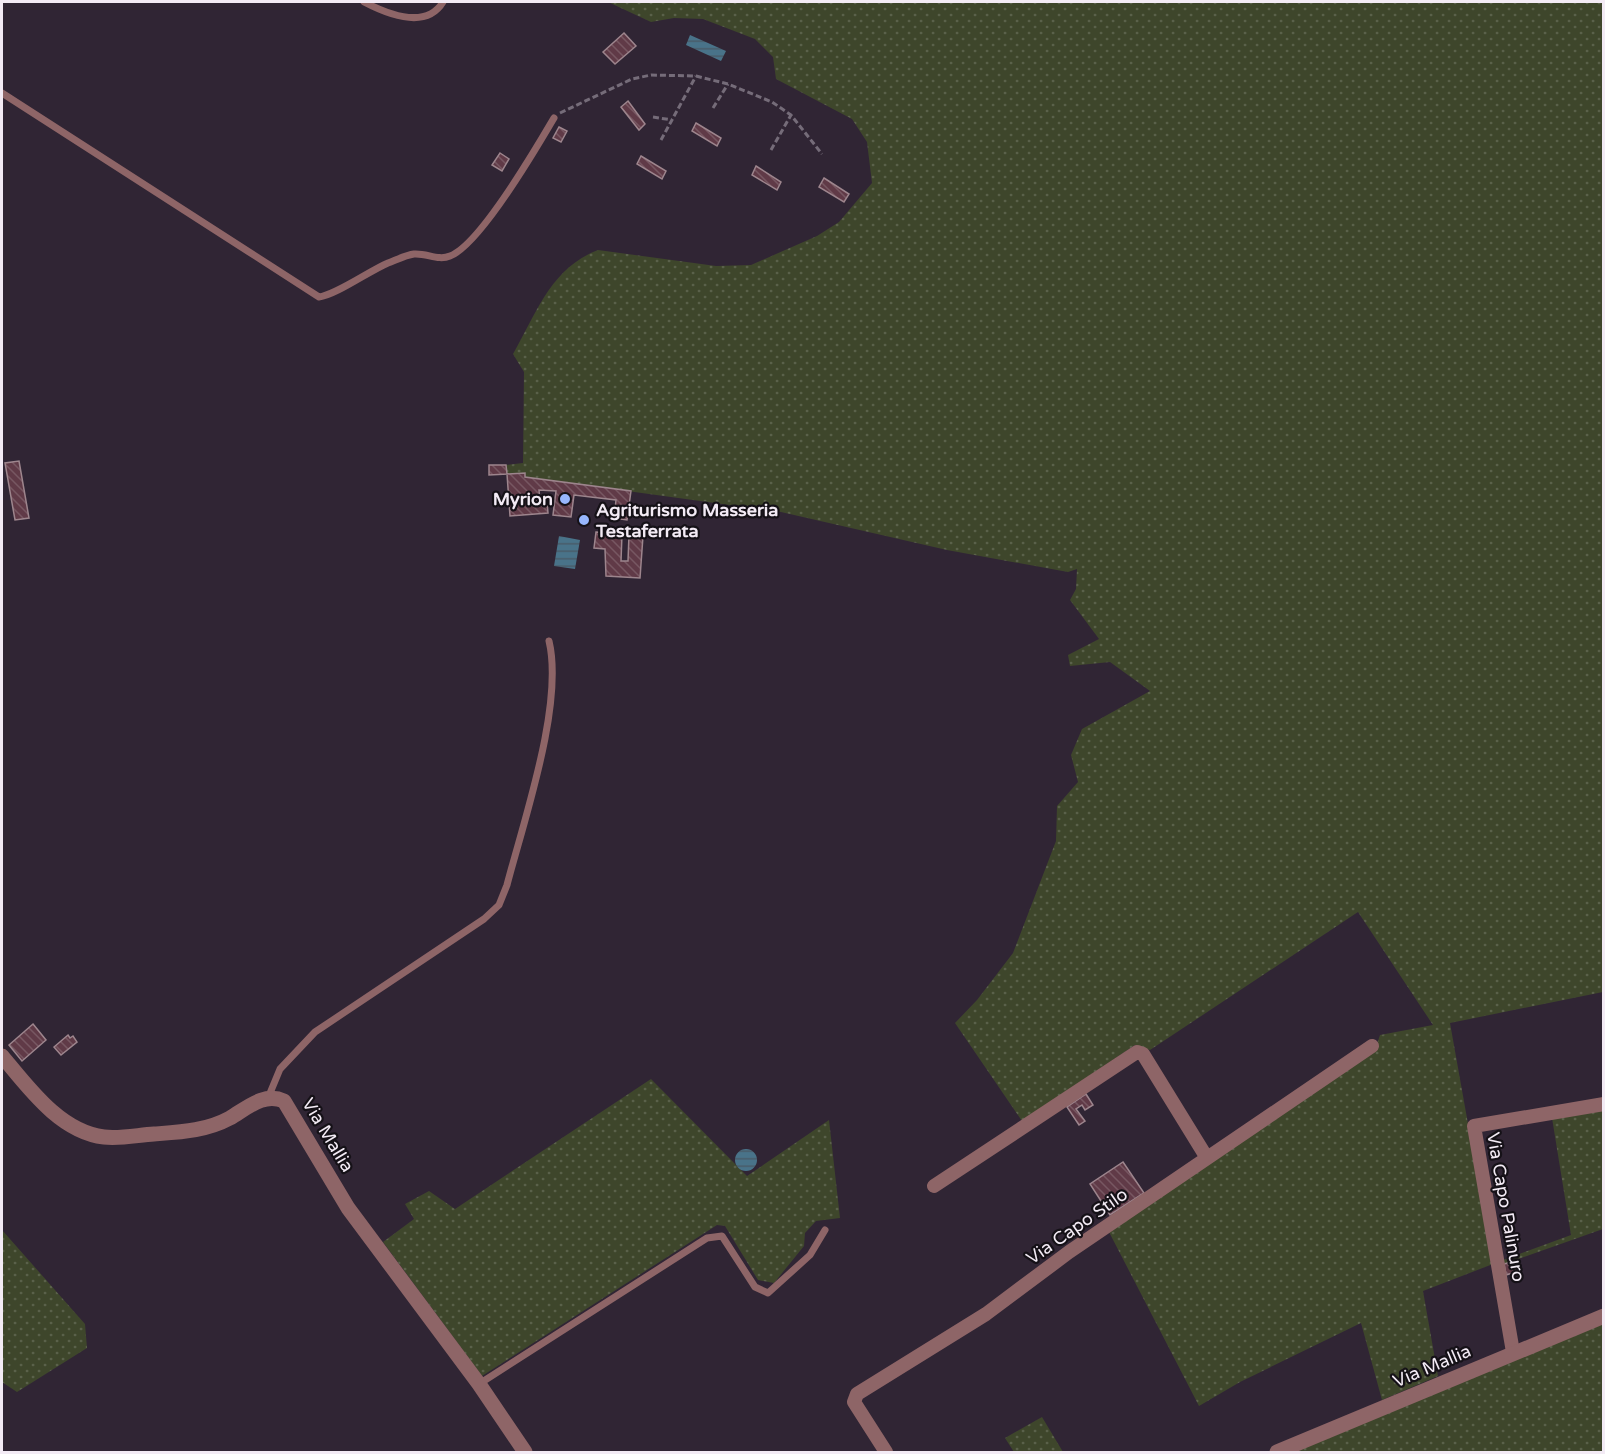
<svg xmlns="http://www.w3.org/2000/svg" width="1605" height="1454" viewBox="0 0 1605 1454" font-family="'Varela Round',sans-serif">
<defs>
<pattern id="grass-dots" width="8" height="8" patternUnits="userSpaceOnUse" patternTransform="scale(1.5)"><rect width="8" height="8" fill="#3e462b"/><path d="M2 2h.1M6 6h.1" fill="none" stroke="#5a614a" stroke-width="1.8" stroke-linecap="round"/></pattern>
<pattern id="water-rules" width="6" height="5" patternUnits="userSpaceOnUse" patternTransform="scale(1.5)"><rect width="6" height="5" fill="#497389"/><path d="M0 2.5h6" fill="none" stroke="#495c6a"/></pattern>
<pattern id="building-back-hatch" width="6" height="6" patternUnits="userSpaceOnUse" patternTransform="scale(1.5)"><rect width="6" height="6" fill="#603a47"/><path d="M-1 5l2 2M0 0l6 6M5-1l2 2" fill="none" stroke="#775762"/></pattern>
</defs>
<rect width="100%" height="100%" fill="#302534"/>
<path fill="url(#grass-dots)" d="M608,2H1603V992L1450,1023L1493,1264L1423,1291L1438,1376L1382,1400L1361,1323L1240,1382L1199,1406L1109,1232L1375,1050L1380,1035L1433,1025L1358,912L1150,1050L1135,1045L1022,1121L955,1023L977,1000L1013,953L1056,841L1057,806L1078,782L1071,755L1082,729L1150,691L1110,662L1070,666L1068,655L1099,639L1070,600L1076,589L1077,569L1068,572L947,550L781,512L525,477V473L507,474L506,465L523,463L524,372L513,354C537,312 551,268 598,250L716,266L751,265L817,236L839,222L872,183L867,142L852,119L776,79L773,57L755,39L703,19L674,18L651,22Z
M651,1079L747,1176L829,1120L840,1218L816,1221L805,1233L804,1246L774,1283L758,1280L725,1226L717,1225L482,1376L383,1242L414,1219L405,1204L429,1191L455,1209Z
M1603,1110V1229L1504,1264L1503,1260L1571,1235L1552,1118Z
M2,1230L85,1324L87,1348L17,1392L2,1382Z
M1603,1322V1452H1293Z
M1042,1417L1063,1452H1014L1005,1438Z"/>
<path fill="url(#water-rules)" d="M690,35L726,51L721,61L686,45Z
M559,536L580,540L575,569L554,566Z
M735 1160a11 11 0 1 1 22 0a11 11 0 1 1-22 0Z"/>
<path fill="url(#building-back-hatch)" stroke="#9d858d" stroke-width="1.5" d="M624,33L636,46L615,64L603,52Z
M628,101L645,124L639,130L621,107Z
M696,123L721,138L717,146L692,131Z
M559,127L567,131L561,142L553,138Z
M500,153L509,159L502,171L492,165Z
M641,156L666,171L662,179L637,164Z
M756,166L781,182L777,190L752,175Z
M824,178L849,194L844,202L819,187Z
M19,461L29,518L15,520L5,463Z
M489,465H506L507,474L489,475Z
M525,473V477L631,491L627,520L614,518L616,500L574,495L571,517L553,515L556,491L539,490L540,503L547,502L548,513L510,516L507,474Z
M596,532L622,534L621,561H628L629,535L643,536L640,578L606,576L605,549L594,548Z
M33,1024L46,1040L22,1061L9,1045Z
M68,1035L70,1038L73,1036L77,1042L61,1055L54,1047Z
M1086,1094L1093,1105L1085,1110L1082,1105L1076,1109L1085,1121L1079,1125L1067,1107Z
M1123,1162L1144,1193L1110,1215L1090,1184Z
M1514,1261L1516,1272L1506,1275L1504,1264Z"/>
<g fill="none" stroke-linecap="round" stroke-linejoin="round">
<path stroke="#756c79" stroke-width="3" stroke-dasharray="6 3" stroke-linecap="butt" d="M713,108L728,84
M560,113L632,79L651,75L696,76L728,84L772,102L791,115L822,154
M653,117L672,120
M661,140L696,76
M771,150L791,115"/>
<path stroke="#8e6567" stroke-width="7" d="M364,2C387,14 426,30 443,2
M2,93L319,297C336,295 369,271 388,263C396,260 406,255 414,254C427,253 438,261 450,256C480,245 537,147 554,118
M268,1098L280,1069L315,1032L484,919L499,905L507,885C524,820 564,704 549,641
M479,1384L707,1238L722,1236L755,1287L768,1293L810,1255L825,1230"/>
<path stroke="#8e6567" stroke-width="14" d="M934,1186L1137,1052L1143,1054L1207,1158
M1513,1352L1474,1126L1604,1104
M886,1452L854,1402L857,1394L986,1314L1069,1252L1372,1046"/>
<path stroke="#8e6567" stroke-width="15" d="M2,1056C28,1087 60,1132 104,1137C120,1139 138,1135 154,1134C181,1132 206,1131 230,1118C247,1108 264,1092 284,1101L348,1208L479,1384L525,1452
M1277,1452L1604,1316"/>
</g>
<g fill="#97b6fd" stroke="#151117" stroke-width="2">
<circle cx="565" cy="499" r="6"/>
<circle cx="584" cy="520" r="6"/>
</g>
<g text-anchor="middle" stroke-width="4.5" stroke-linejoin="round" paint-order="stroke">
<g font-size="18" font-weight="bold" fill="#f3ebf5" stroke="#151117" text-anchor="end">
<text x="553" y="505">Myrion</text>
<text x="596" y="516" text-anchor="start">Agriturismo Masseria<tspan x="596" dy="21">Testaferrata</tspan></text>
</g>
<g font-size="18" fill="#f3ebf5" stroke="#151117">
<text transform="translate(328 1135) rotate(59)" y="6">Via Mallia</text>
<text transform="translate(1506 1207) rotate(80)" y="6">Via Capo Palinuro</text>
<text transform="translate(1077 1226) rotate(-35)" y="6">Via Capo Stilo</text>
<text transform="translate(1432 1366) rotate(-23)" y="6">Via Mallia</text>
</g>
</g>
<rect width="1605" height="1454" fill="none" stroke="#f3ebf5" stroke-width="6"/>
</svg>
